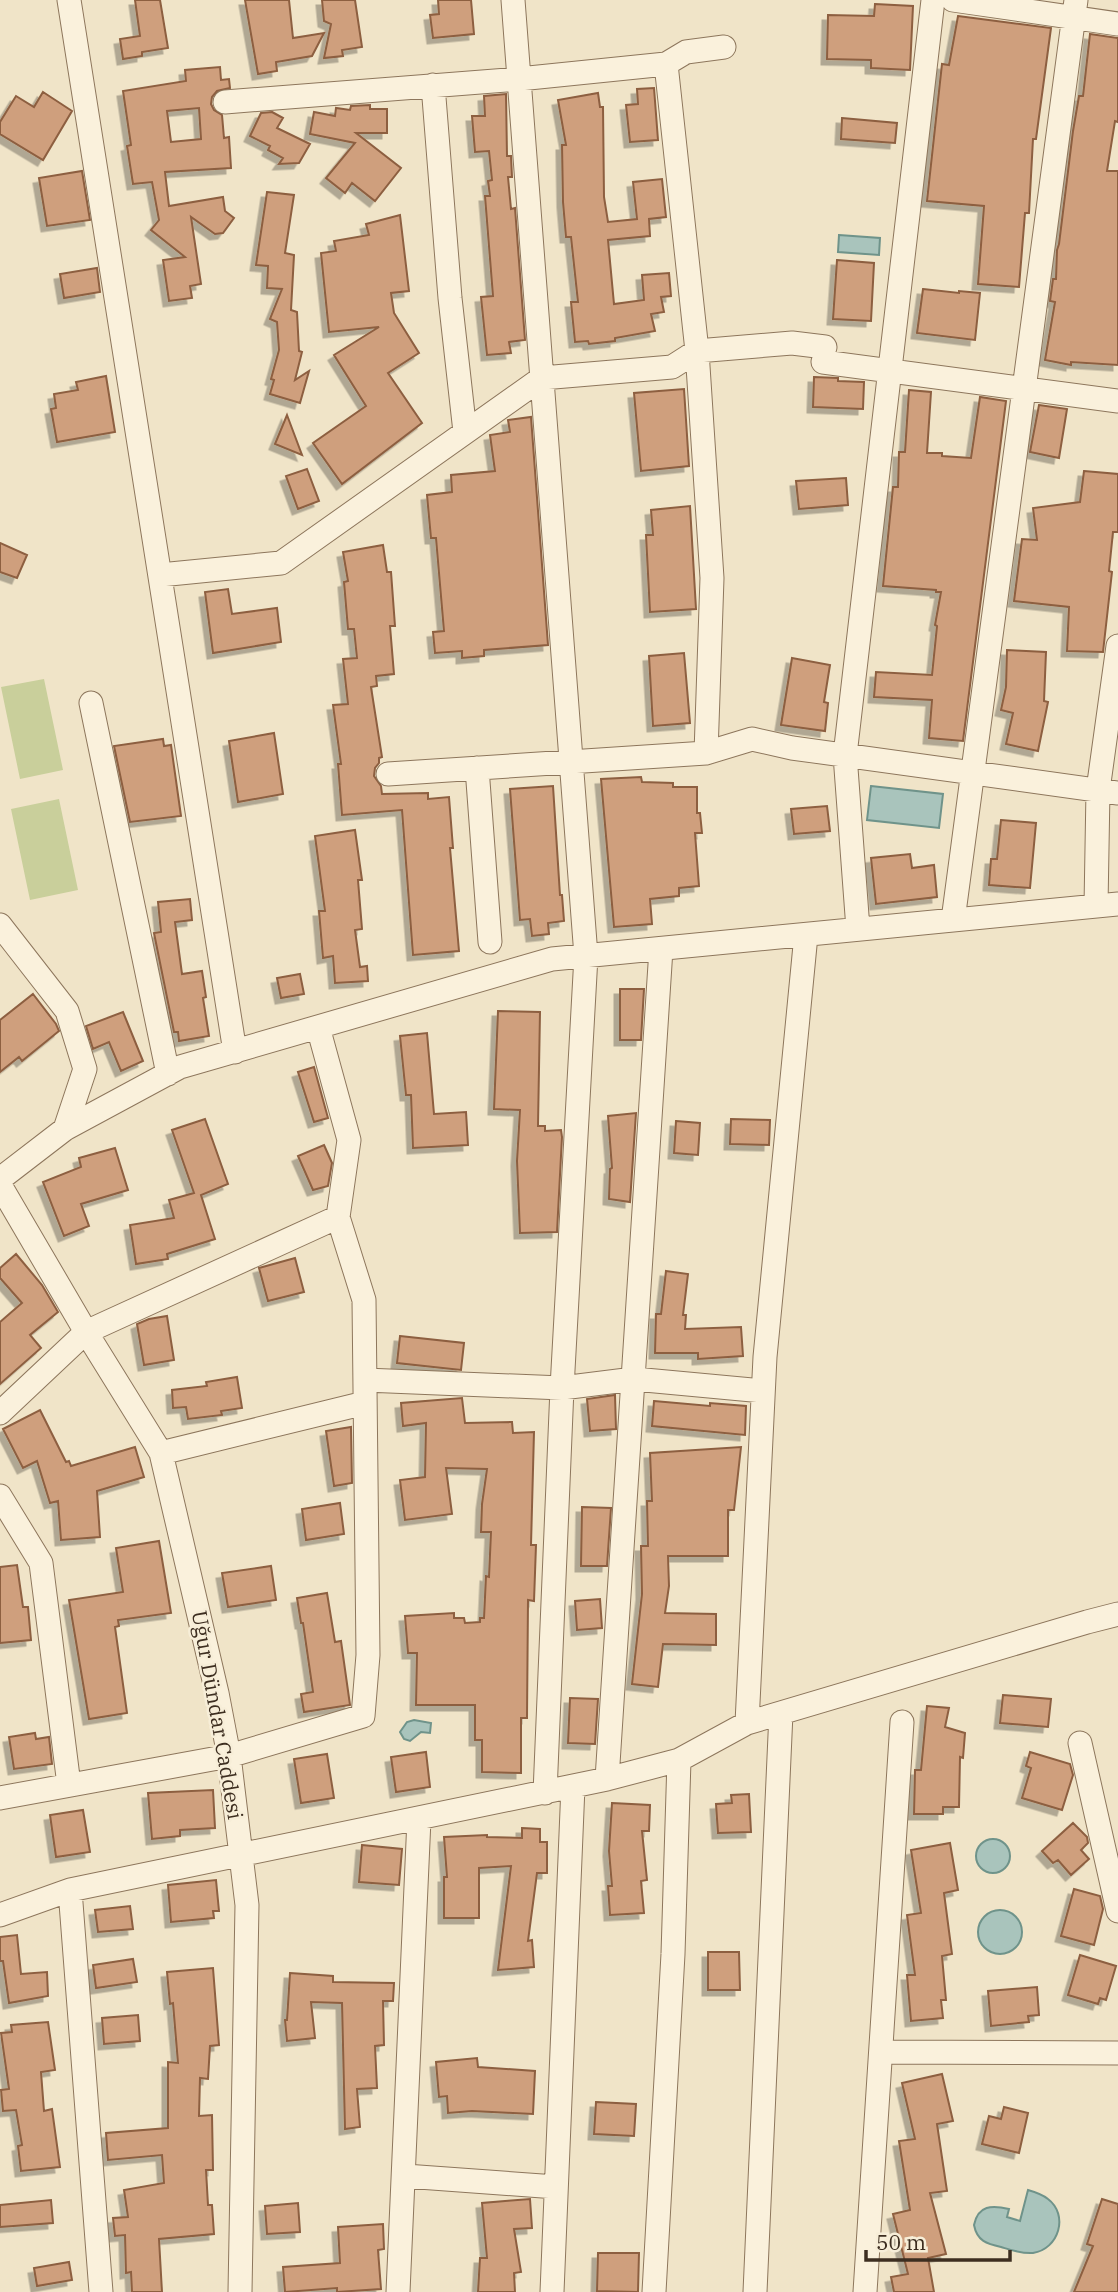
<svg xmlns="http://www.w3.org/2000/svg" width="1118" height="2292" viewBox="0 0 1118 2292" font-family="'IBM Plex Serif',serif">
<defs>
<filter id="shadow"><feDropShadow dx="-5.5" dy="5.5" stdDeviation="0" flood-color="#0004"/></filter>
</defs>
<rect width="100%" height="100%" fill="#f0e4c8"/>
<path fill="#c9cf9b" d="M44,679L63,770L20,779L1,687Z
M59,799L78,890L30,900L11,809Z"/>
<path fill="#a9c4bc" stroke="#6f938a" stroke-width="2" d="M839,235L880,238L879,255L838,252Z
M871,786L943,794L939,828L867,820Z
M414,1720L431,1723L430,1733L421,1732L410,1741L404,1739L400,1732L407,1722Z
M976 1856a17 17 0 1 1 34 0a17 17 0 1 1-34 0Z
M978 1932a22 22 0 1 1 44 0a22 22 0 1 1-44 0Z
M1028,2190C1035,2192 1042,2194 1048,2199C1069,2215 1059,2249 1033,2253C1022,2254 1011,2250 1001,2247C987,2244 977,2241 974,2225C978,2205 992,2205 1009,2209L1007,2217L1020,2221Z"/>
<path fill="#cf9f7d" stroke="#8d5f41" stroke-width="2" fill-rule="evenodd" filter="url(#shadow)" d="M135,0H160L168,48L142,52V56L123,59L120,39L140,36Z
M245,0H289L293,38L324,33L312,56L276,62L277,71L258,74Z
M322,0H355L362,47L342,50L343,56L324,58L331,24L324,21Z
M438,0H471L474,34L433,38L430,15L439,14Z
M875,4L913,6L910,70L871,68V60L827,59L828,15L874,16Z
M958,16L1051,28L1036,139H1033L1029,213H1025L1019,287L978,284L984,206L927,201L942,64L949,65Z
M1090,34L1118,38V122L1115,121L1107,171H1118V365L1071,362V365L1045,360L1055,302L1050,301L1053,279H1056L1057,250L1059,244L1073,131L1079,96H1083Z
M220,67L221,80L229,79L230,88L217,91L212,97L211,104L214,110L222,115L224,138L229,137L231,168L165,172L169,206L223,197L225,211L234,218L223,233L215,234L191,217L201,284L190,286L192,298L169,301L163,260L185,257L151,230L159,220L152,182L133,184L127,146L131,145L123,91L186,81L185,70ZM199,108L201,139L171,142L167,111Z
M654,88L658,140L630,142L626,105L638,104L637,89Z
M43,92L72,111L43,160L0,134V122L16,96L34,107Z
M598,93L600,107H603L604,197L608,222L637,219L633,182L662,179L666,217L649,219L650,236L608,240L614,304L644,300L642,275L669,273L671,296L661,297L664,312L651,314L655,331L615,338V341L589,344L588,341L575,342L571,302H578L571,237H566L563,202L562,145H566L558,100Z
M506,94L507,156H511L512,177H508L511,209L515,208L525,340L509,342L511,353L487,355L481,297L493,296L485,196H490L488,181L492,180L489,151L475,152L472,116H485L484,96Z
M370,105V109H387V133H356L401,168L375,201L352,183L345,193L326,178L355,143L310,134L314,112L335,116L336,108L350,110L351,106Z
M272,112L283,118L277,128L310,144L299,163L279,164L283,158L268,150L270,146L250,136L261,113Z
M842,118L897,123L895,143L841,139Z
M82,171L90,220L47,226L39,178Z
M267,192L294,195L285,253L294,255L291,310L297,312L299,351L302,352L295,380L309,371L300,403L270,394L274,380L271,379L279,350L277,322L270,319L282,289L267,288L268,266L256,265Z
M400,215L409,291L391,293L394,313L419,353L388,373L422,423L342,484L313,443L366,406L334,355L379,327L329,332L321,253L336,251L334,241L369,235L366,224Z
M837,260L874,263L871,321L833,319Z
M97,268L100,292L64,298L60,274Z
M923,289L959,293V291L980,293L975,340L917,333Z
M106,376L115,432L57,442L51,409L56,408L54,394L78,390L76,382Z
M814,377L838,378V381L864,382L863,409L813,407Z
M684,389L689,466L641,471L634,393Z
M909,390L931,392L927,453H942V456L971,458L980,397L1006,401L963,741L929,738L932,700L874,697L876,672L932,675L937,626L935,625L941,592H936V590L883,586L893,487H898L899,452H905Z
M1039,405L1067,409L1059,458L1030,452Z
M287,415L302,455L275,444Z
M531,417L548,645L484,650V656L462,658V651L435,653L433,632L444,631L436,538H431L427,495L452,492L451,475L495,471L490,435L510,432L508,420Z
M307,469L319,501L298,509L286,476Z
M1084,471L1118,474V532H1113L1109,571L1112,572L1103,652L1067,651L1069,607L1014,601L1022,539L1037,540L1033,508L1080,502Z
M846,478L848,505L799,509L796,481Z
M690,506L696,609L650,612L646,535H653L651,510Z
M0,543L27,555L17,578L0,572Z
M383,545L387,572H391L395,626H390L394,674L376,676L377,686L371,687L382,757L379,758V763L375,768L374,776L381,786L382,794L428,793V799L449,797L453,848H450L459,951L413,955L402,810L342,815L338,764H341L333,705L348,704L343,659L357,658L354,629H348L344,582L348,581L343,552Z
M228,589L232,614L277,608L281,642L213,653L205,592Z
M1007,650L1046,652L1044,701L1048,702L1038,751L1006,744L1013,713L1001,710L1006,687Z
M684,653L690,723L653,726L649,656Z
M792,658L830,665L824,702L828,703L825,731L781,725Z
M274,733L283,794L238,802L229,741Z
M163,739L164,746L171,745L181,816L130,822L114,746Z
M641,777L642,782L673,783V787H697V813H700L702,833H695L699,886L679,888V896L650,899L652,924L614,927L601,779Z
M553,786L560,895H562L564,921L548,923L549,934L532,936L530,919L520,920L510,789Z
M827,806L830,831L794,834L791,809Z
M1001,820L1036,823L1030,888L989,885L991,859H997Z
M355,830L362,880H358L362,929L355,930L360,967L367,966L368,981L335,983L333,956L323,958L319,911H325L315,836Z
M910,854L912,868L934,865L937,897L876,904L871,858Z
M190,899L192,920L175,922L182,974L202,971L206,997L203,998L209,1036L179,1041L178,1032H174L154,933L161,932L158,902Z
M300,974L304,994L281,998L277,978Z
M620,989H644L641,1040H620Z
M33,994L56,1024L59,1031L22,1061L19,1057L0,1072V1020Z
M498,1011L540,1012L538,1126H545V1131L561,1130L562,1137L557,1232L520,1233L517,1161L520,1110L494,1109Z
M123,1012L143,1061L121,1071L109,1042L93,1049L86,1026Z
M427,1033L434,1114L466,1112L468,1145L413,1148L411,1095H406L400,1036Z
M314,1067L328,1118L314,1122L298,1072Z
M636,1113L630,1202L609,1199L610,1169L612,1168L608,1116Z
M205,1119L228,1184L201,1195L215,1239L167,1254L168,1259L136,1264L130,1225L174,1218L169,1200L194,1193L172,1130Z
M731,1119L770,1120L769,1145L730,1144Z
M676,1121L700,1123L698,1155L674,1153Z
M324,1145L332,1163L328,1186L313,1190L298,1156Z
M115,1148L128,1190L81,1204L89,1226L64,1236L43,1182L81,1167L79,1158Z
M16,1254L42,1285L58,1312L30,1335L41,1348L0,1384V1322L22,1303L0,1278V1268Z
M295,1258L304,1292L268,1301L259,1268Z
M666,1271L688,1274L683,1315H686L685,1329L741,1327L743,1356L698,1359V1353H655L656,1314H661Z
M167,1316L174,1360L144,1365L137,1324L149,1319Z
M400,1336L464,1343L461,1370L397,1363Z
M237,1377L242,1408L221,1411L222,1415L188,1419L186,1407L173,1408L172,1390L207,1386L206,1382Z
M615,1395L616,1429L590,1431L587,1399Z
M462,1398L465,1423L512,1422L513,1433L534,1432L531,1545H536L534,1601L528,1600L527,1718H521V1773L482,1772V1740H475V1705H416L417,1653H408L405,1616L454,1613V1618H464L465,1623L480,1622V1618H484L486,1576L489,1577L491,1532H481L482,1504L487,1469L446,1468L452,1514L405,1520L400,1480L425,1477L426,1423L403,1426L401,1403Z
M654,1401L710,1406V1403L746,1406L745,1435L652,1426Z
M40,1410L66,1462L69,1461L71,1466L135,1447L144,1477L97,1491L100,1537L61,1540L58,1501L50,1503L37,1461L23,1468L3,1429Z
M351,1427L352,1483L334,1486L326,1431Z
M741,1447L734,1510H728V1556H668L669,1586L665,1613L716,1614V1645L663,1644L658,1687L632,1684L642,1594L641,1546H648L647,1501H652L650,1453Z
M340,1503L344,1534L306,1540L302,1509Z
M582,1507L611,1508L607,1566H581Z
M159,1541L171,1613L118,1620L119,1626L115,1627L127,1713L89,1719L69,1600L123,1592L116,1548Z
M17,1565L23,1607H28L31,1640L0,1643V1567Z
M271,1566L276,1600L228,1607L222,1573Z
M327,1593L335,1642L341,1641L350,1705L304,1712L301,1694L313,1692L303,1623H301L297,1598Z
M600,1599L602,1628L577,1630L575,1601Z
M1003,1695L1051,1699L1048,1727L1000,1723Z
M570,1698L598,1699L595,1744L568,1743Z
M927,1706L949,1708L945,1727L965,1733L963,1758L960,1757L959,1807H943V1814H914L915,1770H921Z
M35,1733L36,1739L49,1737L52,1764L14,1769L9,1737Z
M426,1752L430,1787L396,1792L391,1757Z
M1030,1752L1070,1764L1073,1775L1062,1810L1022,1798L1031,1768L1026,1766Z
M327,1754L334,1798L301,1803L294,1759Z
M213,1790L215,1828L180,1830V1836L152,1839L148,1793Z
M749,1794L751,1832L718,1833L716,1804L732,1803L731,1795Z
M612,1803L650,1805L649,1831H642L647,1880L641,1881L644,1913L610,1915L608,1886H612L609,1851Z
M83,1810L90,1852L56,1857L50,1815Z
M1073,1823L1087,1837L1088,1843L1081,1850L1089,1859L1071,1875L1058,1860L1053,1863L1042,1851Z
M522,1828L540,1829V1842H547V1873H537L528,1941L532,1940L534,1967L498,1970L511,1866L479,1868V1918H444V1877H447L444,1837L487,1835V1837L522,1838Z
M950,1843L958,1890L944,1893L952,1954L942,1956L946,2000H941L943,2018L911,2021L907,1975H915L907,1915L921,1913L911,1850Z
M362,1845L402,1849L399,1885L359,1882Z
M216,1880L219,1911H213L214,1918L171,1922L168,1885Z
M1074,1889L1100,1896L1103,1909L1094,1945L1061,1936Z
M130,1906L133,1929L98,1932L95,1910Z
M17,1935L21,1974L47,1972L48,1996L9,2003L3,1961H0V1937Z
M708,1952H739L740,1990H708Z
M1080,1955L1116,1966L1106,2000L1100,1998L1098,2004L1068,1995Z
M133,1959L137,1982L96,1988L93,1965Z
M213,1968L219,2045L210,2046L208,2079L200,2078L199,2116L212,2115L213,2170H206L208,2205H212L214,2234L159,2239L162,2292H132L131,2272L126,2273L125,2235L115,2236L113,2218L128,2217L124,2190L164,2183L162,2155L108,2160L106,2133L168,2128V2062L178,2063L173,2003L170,2004L167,1972Z
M290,1973L333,1976V1982L394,1983L393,2001H383L384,2045L375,2046L377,2088L357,2089L360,2127L345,2129L342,2003L311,2002L315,2038L287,2041L285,2020H287Z
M1037,1987L1039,2015L1028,2016L1029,2022L991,2026L988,1991Z
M138,2015L140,2041L104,2044L102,2018Z
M48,2022L55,2070L41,2072L44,2111L52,2109L60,2167L21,2171L18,2146L22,2145L16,2110L3,2111L1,2090L9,2089L1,2033L12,2032L11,2025Z
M477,2058L478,2067L535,2071L533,2114L472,2111L448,2113L447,2096L439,2097L436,2062Z
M942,2074L953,2121L937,2124L947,2191L930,2193L946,2254L928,2258L934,2292H894L891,2277L908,2274L893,2214L910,2210L899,2141L915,2139L902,2083Z
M596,2102L636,2104L634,2136L594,2134Z
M1004,2107L1028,2113L1019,2153L982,2144L989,2116L1001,2119Z
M530,2199L532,2228L514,2229L521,2272L514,2273L515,2292H478L480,2258H487L482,2203Z
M1102,2199L1118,2204V2292H1074L1093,2246L1087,2244Z
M51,2200L53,2223L0,2227V2205Z
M298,2203L300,2232L267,2234L265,2206Z
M383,2224L384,2249L378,2250L381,2289L337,2292V2288L285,2292L283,2267L340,2263L338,2227Z
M598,2253H639L638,2292L597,2291Z
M69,2262L72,2280L37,2286L34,2268Z"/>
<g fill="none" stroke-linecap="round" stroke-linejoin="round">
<g stroke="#8d765c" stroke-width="25">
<path id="minor" d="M69,0L235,1052
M513,0L586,956L562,1388L545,1793
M953,0L1118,24
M724,47L686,52L666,64L697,351L712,578L706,753L752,739L792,748L1118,793
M433,85L450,298L465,432
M225,102L519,79L666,64
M823,362L1118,401
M160,575L281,563L542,378L672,367L697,351L792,343L825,347
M91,703L168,1074
M477,768L490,942
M388,774L706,753
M1096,906L1098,790L1118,646
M953,920L1076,0
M0,925L67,1011L85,1069L65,1129
M858,929L845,755L933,0
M0,1179L65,1129L180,1067L552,959L1118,904
M0,1185L86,1332L161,1453L217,1693L229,1756L247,1905L240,2292
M365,1380L562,1388L634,1379L763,1391
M0,1413L86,1332L338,1217
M161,1453L365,1403
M0,1496L41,1563L69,1785
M747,1723L765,1357L806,935
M1080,1743L1118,1911
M607,1779L661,949
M0,1798L229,1756L363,1716L368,1655L364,1300L338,1217L349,1140L318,1027
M70,1890L101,2292
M0,1915L70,1890L607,1779L679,1760L747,1723L1087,1622L1118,1614
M881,2052L1118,2053
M405,2176L556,2187
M398,2292L419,1819
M552,2292L573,1786
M654,2292L673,1954L679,1760
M755,2292L781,1713
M865,2292L902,1722"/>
</g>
<use href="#minor" stroke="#faf1dc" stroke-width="23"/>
</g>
<g text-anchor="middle" stroke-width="5" stroke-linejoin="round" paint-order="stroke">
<g font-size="21" fill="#3d2e20" stroke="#f7eed8">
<text transform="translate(217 1715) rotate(80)" y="7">Uğur Dündar Caddesi</text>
</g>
</g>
<path d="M866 2250v10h144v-10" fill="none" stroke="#3d2e20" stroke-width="3.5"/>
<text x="876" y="2250" font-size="21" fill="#3d2e20" stroke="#f7eed8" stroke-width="5" paint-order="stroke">50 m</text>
</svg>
